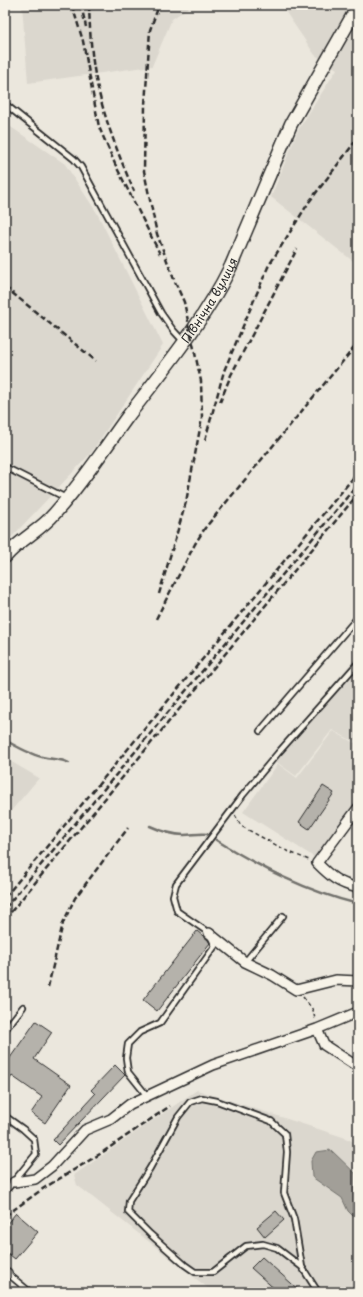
<svg xmlns="http://www.w3.org/2000/svg" width="363" height="1297" viewBox="0 0 363 1297" font-family="'Playpen Sans',sans-serif">
<rect width="100%" height="100%" fill="#ebe7dd"/>
<filter id="ink" filterUnits="userSpaceOnUse"><feTurbulence type="fractalNoise" baseFrequency=".025" numOctaves="2"/><feDisplacementMap in="SourceGraphic" scale="8" xChannelSelector="R" yChannelSelector="G"/><feConvolveMatrix kernelMatrix="1 2 1 2 8 2 1 2 1" color-interpolation-filters="sRGB"/></filter>
<g filter="url(#ink)">
<path fill="#dbd7ce" d="M22,5H192L172,19L152,66L28,83Z
M281,5H358V265L271,197L298,130L337,69L315,55Z
M5,123L65,164L97,213L163,345L91,453L5,544Z
M358,655V735L353,741L332,730L296,776L271,758Z
M333,731L354,743L358,739V802L314,857L243,812L278,764L297,778Z
M5,758L39,778L5,818Z
M197,1090L343,1137L358,1144V1292H213L77,1185L74,1175Z"/>
<path fill="#a29f98" stroke="#72716c" d="M331,1150L358,1176V1221L348,1211L342,1198L312,1177L311,1161L316,1152Z"/>
<g fill="none" stroke-linecap="round" stroke-linejoin="round">
<path stroke="#72716c" stroke-width="2.5" d="M5,740C17,747 29,754 42,757C52,760 60,758 69,763
M150,826C161,831 171,835 184,835C192,835 199,833 207,834
M216,840C261,868 306,891 358,904"/>
</g>
<path fill="#b5b2ab" stroke="#2b2b2b" d="M323,786L334,793L309,829L299,822Z
M197,931L208,940L210,943L157,1011L143,1000Z
M36,1021L52,1032L34,1059L71,1085L45,1123L31,1113L42,1097L12,1076L5,1086V1065Z
M115,1065L125,1075L58,1145L53,1140L95,1094L91,1090Z
M276,1211L284,1220L265,1237L257,1227Z
M16,1213L38,1232L15,1259L5,1251V1226Z
M262,1257L301,1292H278L251,1268Z"/>
<g fill="none" stroke-linecap="round" stroke-linejoin="round">
<g stroke="#2b2b2b" stroke-width="8">
<path id="service" d="M5,104L74,159L81,167L161,313L173,330L184,342
M5,467L66,498
M260,731L358,617
M245,962L283,916
M5,1030L23,1007
M148,1097L128,1072L126,1058L128,1044L140,1032L160,1023L215,946L209,933L177,911L173,896L176,884L243,795L278,753L358,663
M5,1116L23,1129L34,1139L36,1154L5,1192
M302,1267L294,1219L284,1193L287,1152L285,1134L271,1121L217,1101L202,1098L190,1102L178,1117L150,1168L129,1201L128,1212L150,1234L185,1265L195,1272H213L246,1246L263,1244L277,1248L302,1267L318,1292
M7,1273L30,1292"/>
</g>
<g stroke="#2b2b2b" stroke-width="12">
<path id="minor" d="M358,808L317,863C331,877 338,883 358,888
M209,933L245,962L272,975L296,990L336,980L358,981
M317,1029L324,1045L358,1067
M14,1182L35,1179L52,1166L85,1130L111,1119L130,1104L213,1065L317,1029L358,1012
M5,1275L7,1273"/>
</g>
<g stroke="#2b2b2b" stroke-width="15">
<g id="tertiary">
<path id="s1" d="M5,557C20,539 40,531 55,513C82,483 104,449 128,416C165,368 204,321 231,266L291,124L358,6"/>
</g>
</g>
<path stroke="#2b2b2b" stroke-width="1.5" stroke-dasharray="4 3" stroke-linecap="butt" d="M235,815L241,826L287,851L309,860
M303,997L313,1010L315,1019"/>
<use href="#service" stroke="#f7f3e8" stroke-width="4.5"/>
<use href="#minor" stroke="#f7f3e8" stroke-width="9"/>
<use href="#tertiary" stroke="#f7f3e8" stroke-width="12"/>
<path stroke="#2b2b2b" stroke-width="2.5" stroke-dasharray="6 3" stroke-linecap="butt" d="M72,5L83,41L99,127L115,164L160,254
M81,5L86,27
M89,5C90,31 91,58 97,84C104,118 120,159 134,191
M5,287L96,361
M220,402L231,375L297,249
M205,440L224,371L268,267L309,202L358,138
M159,594L186,502L202,418L201,381L184,302L175,282L157,234L144,171L145,105L150,30L159,5
M156,619L195,544L205,528L358,343
M5,897L358,472
M5,908L358,484
M5,919L358,494
M5,976L9,971
M48,987L63,923L75,898L128,828
M5,1216L44,1188L100,1154L170,1106"/>
</g>
</g>
<g text-anchor="middle" stroke-width="3" stroke-linejoin="round" paint-order="stroke">
<g font-size="12" fill="#2b2b2b" stroke="#f7f3e8">
<text dy="4" stroke="none"><textPath href="#s1" startOffset="330">Північна вулиця</textPath></text>
</g>
</g>
<rect width="363" height="1297" fill="none" stroke="#f7f3e8" stroke-width="20"/>
<rect x="10" y="10" width="343" height="1277" fill="none" stroke="#2b2b2b" stroke-width="1.5" filter="url(#ink)"/>
</svg>
